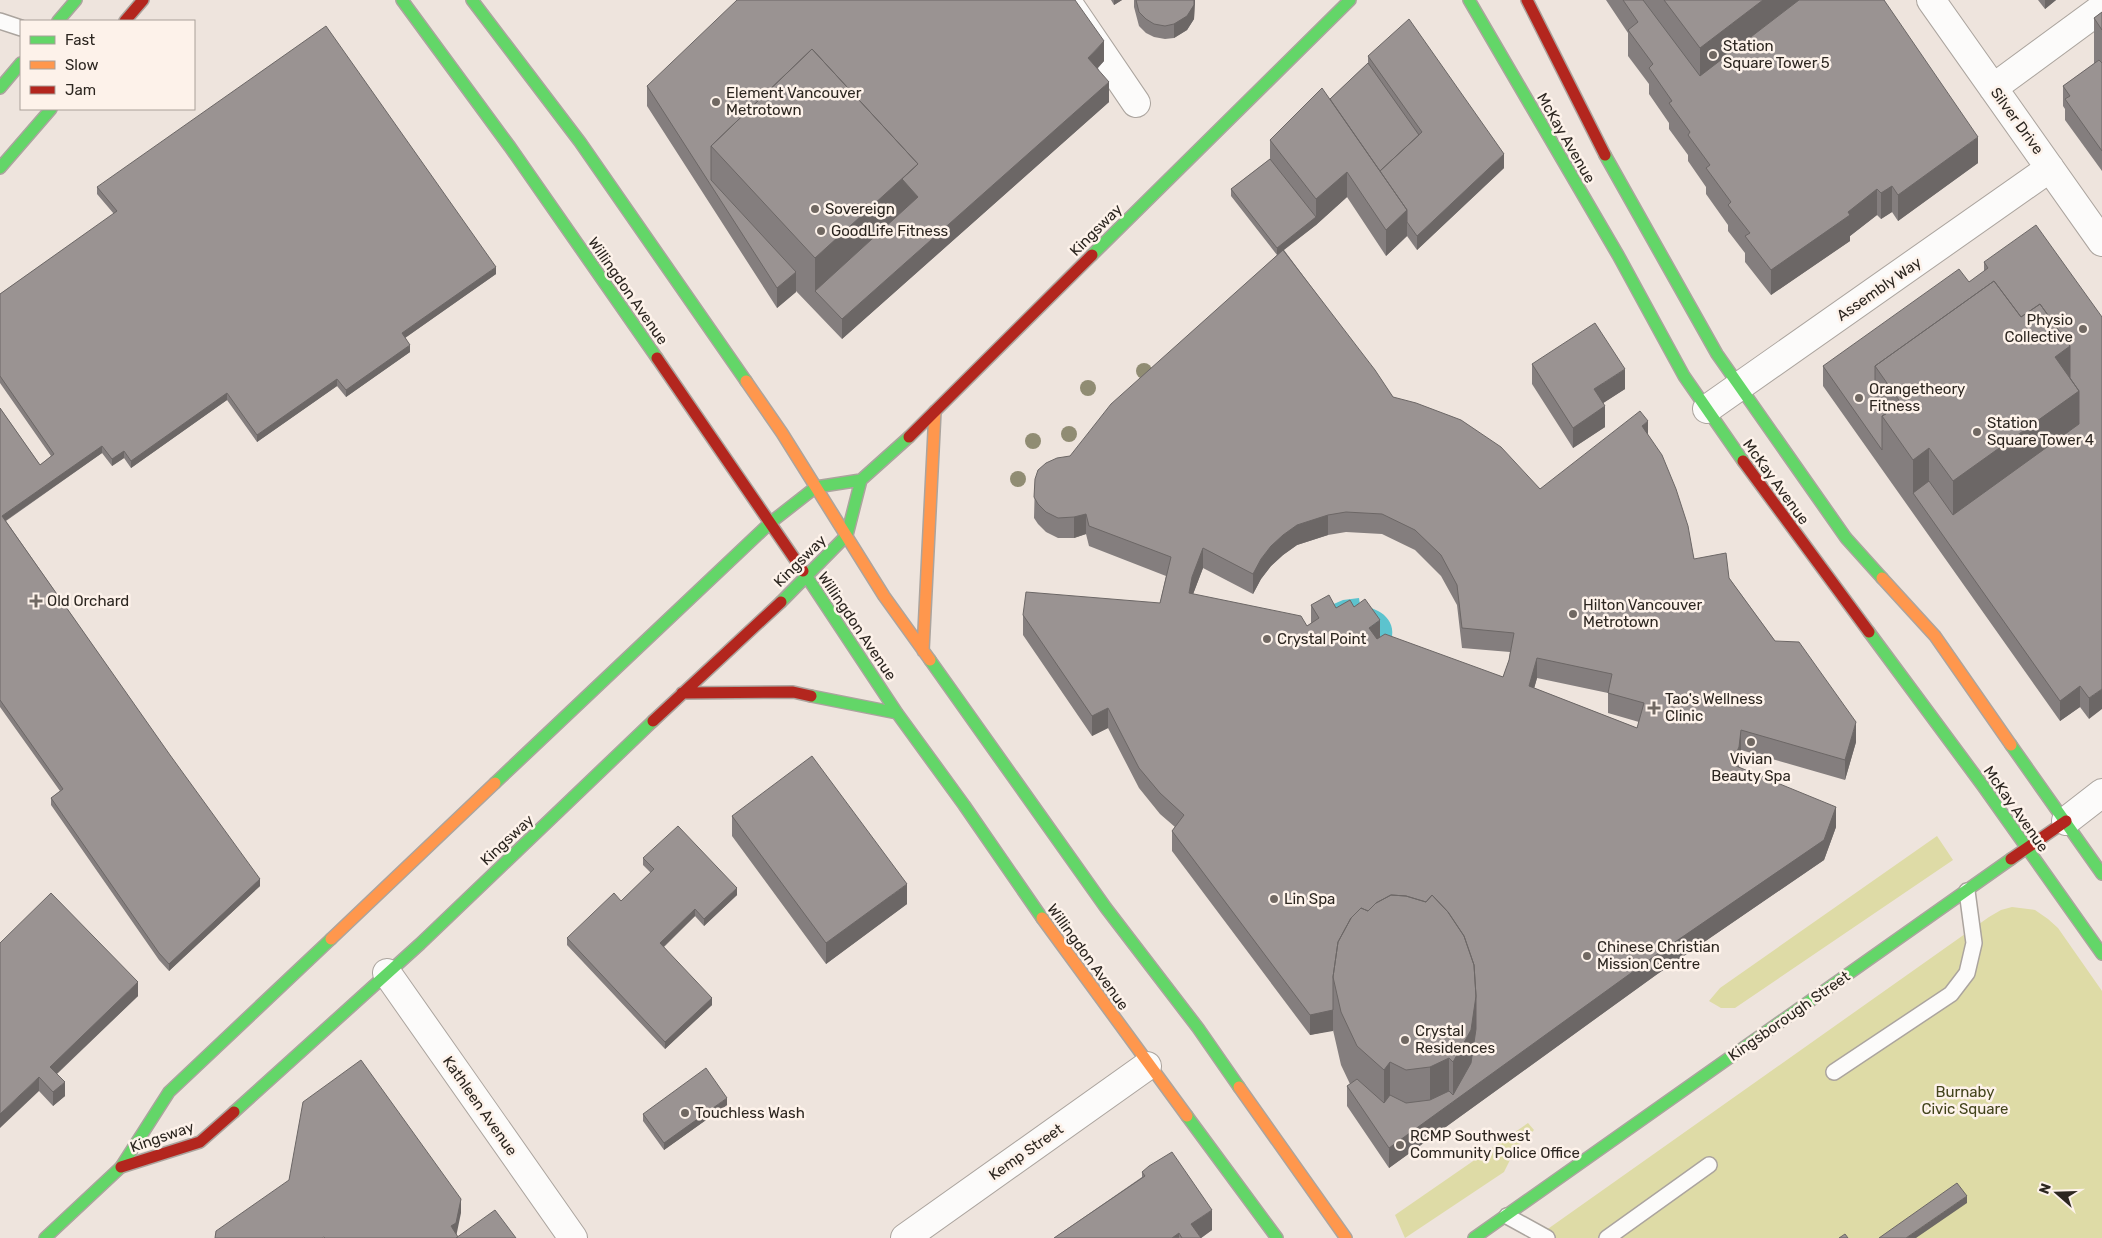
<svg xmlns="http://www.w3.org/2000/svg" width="2102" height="1238" viewBox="0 0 2102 1238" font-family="Rubik,sans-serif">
<rect width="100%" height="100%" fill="#eee4dd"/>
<path fill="#dedba6" d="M1937,836L1953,860L1735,1008H1721L1709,1001L1720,988Z
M2012,907L2035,910L2048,919L2058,928L2102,991V1238H1535L1989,917L2001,910Z
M1528,1123L1534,1130L1516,1148L1504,1172L1405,1238L1395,1215Z"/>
<path fill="#5cc3ce" d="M1359,598L1360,605C1381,609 1399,620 1390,645L1329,606L1343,600Z"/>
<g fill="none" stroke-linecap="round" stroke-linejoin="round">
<g stroke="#aba49e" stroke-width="18">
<path id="lane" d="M0,21L21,28
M1834,1072L1951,994L1967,973L1974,943L1967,891
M1507,1216L1547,1238
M1607,1238L1709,1165"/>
</g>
<g stroke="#aba49e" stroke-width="30">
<path id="street" d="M1066,0L1136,103
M1931,0L2102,242
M1993,88L2102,8
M1707,409L2050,168
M2066,821L2102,793
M387,973L573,1238
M905,1238L1147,1066"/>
</g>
<g stroke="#aba49e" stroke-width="14">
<path id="fast" d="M402,0L510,147L657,358
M472,0L580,142L746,381
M1469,0L1618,255L1684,376L1743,461
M58,21L76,0
M0,88L21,63
M1605,155L1717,354L1846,538L1882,578
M0,168L51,109
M1092,255L1350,0
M803,571L897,713L964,805L1042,918
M781,602L847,535L861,480
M1869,632L1983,786L2102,954
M930,660L1106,908L1198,1028L1239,1087
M811,696L897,713
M2011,745L2102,874
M495,783L770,523L816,487L861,480L909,437
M234,1112L420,944L653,721
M1187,1116L1277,1238
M45,1238L121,1167L169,1092L331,939
M1474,1238L2011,859"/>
</g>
<g stroke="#aba49e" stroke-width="14">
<path id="slow" d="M746,381L782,433L884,596L930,660
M1882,578L1935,636L2011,745
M923,651L935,411
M1042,918L1187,1116
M331,939L495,783
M1239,1087L1346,1238"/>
</g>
<g stroke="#aba49e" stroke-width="14">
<path id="jam" d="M1527,0L1605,155
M125,21L143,0
M657,358L803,571
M909,437L1092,255
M1743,461L1869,632
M682,693L793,692L811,696
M653,721L781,602
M2011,859L2066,821
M121,1167L200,1142L234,1112"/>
</g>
<use href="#lane" stroke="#fcfbfa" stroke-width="15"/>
<use href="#street" stroke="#fcfbfa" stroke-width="28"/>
<use href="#fast" stroke="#63d668" stroke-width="11"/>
<use href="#slow" stroke="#ff974d" stroke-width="11"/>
<use href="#jam" stroke="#b3261e" stroke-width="11"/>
</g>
<g fill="#908c73">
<circle cx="1144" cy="371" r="8"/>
<circle cx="1088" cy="388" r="8"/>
<circle cx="1069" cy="434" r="8"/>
<circle cx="1033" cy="441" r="8"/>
<circle cx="1018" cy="479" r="8"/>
</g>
<path fill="#847e7e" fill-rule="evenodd" d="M1111,0H1122L1114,5Z
M1134,0H1195L1194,19L1187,30L1174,38L1165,39L1154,37L1146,33L1139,26L1134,7Z
M1606,0H1884L1978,163L1898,221L1892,212L1881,219L1877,215L1850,236V241L1771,295L1745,262V253L1728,231V225L1706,194V187L1688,161V155L1669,129V123L1649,94V84L1628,56V33Z
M2038,0H2056L2045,9Z
M2102,12V171L2065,120V109L2063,106V86L2094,64V18Z
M1368,56L1504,168L1417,250L1407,236L1386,256L1347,197L1316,225L1284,250L1393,397L1540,489L1648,435L1694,559L1729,578L1775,641L1856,742L1845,780L1741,750L1739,767L1836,827L1824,860L1656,975L1389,1168L1347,1106V1086L1350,1084L1341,1065L1333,1030L1310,1035L1172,851V831L1175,827L1160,814L1139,788L1108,728L1092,736L1023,635V615L1160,603L1166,576L1089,546L1086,534L1074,538H1058L1046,532L1038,524L1034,518L1035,479L1070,456L1277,255L1231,196V189L1270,159V140L1330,99L1368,63ZM1346,532L1382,534L1415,550L1441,576L1457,605L1462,648L1510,652L1509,660L1503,677L1380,637L1354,607L1336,608L1311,605V623L1307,626L1193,594L1203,568L1253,594L1261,579L1271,566L1283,555L1297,545L1328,535ZM1537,678L1608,693V713L1639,722L1637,728L1534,688Z
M1104,61L1098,68L1109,102L842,339L796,291V292L777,308L647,106V86Z
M97,187L496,274L405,338L410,352L346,397L337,386L257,442L227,400L131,468L124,458L112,466L102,453L6,521L260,886L169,971L159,960L51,805V798L60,791L0,707V408L40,465L51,456L0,383V294L114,214L97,194Z
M1984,262L2102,317L2089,719L2080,707L2060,721L1823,386V366L1969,282L1984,272Z
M1532,364L1625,389L1603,403L1605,427L1573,448L1532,384Z
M732,816L907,904L826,964L732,836Z
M643,858L737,895L704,926L695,916L664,947L712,1005L665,1049L567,945V938L621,901L651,873L643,865Z
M0,943L138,996L57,1074L65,1096L53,1106L39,1091Z
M727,1105L664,1150L643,1121V1114Z
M1142,1172L1212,1230L1201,1238H1054L1142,1177Z"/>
<path fill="#6c6766" d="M1114,0H1122L1114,5Z
M1194,0H1195L1194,19L1187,30L1174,38V24Z
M1763,0H1811L1700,101V48Z
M2045,0H2056L2045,9Z
M1104,41V61L1088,78V58Z
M1109,82V102L842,339V319Z
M1978,137V163L1898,221V195Z
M1504,154V168L1417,250V236Z
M918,164V217L815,291V312V258Z
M1347,172V197L1316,225L1277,255V248L1316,217V199Z
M1892,186V212L1881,219V193Z
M1877,189V215L1850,236V241L1771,295V270Z
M1407,210V236L1386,256V230Z
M496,267V274L402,340V333Z
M796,272V292L777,308V288Z
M410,345V352L346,397V390Z
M2070,346L2079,391V444L1953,535V481L2055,357Z
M1625,369V389L1594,409V389Z
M337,379V386L257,442V435Z
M227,393V400L131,468V461Z
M1605,406V427L1573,448V428Z
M1648,421V441L1642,426Z
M102,446V453L2,523V516Z
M1929,448V501L1913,493V513V460Z
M124,451V458L112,466V459Z
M1086,514V534L1074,538V517Z
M1328,515V535L1297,545L1283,555L1271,566L1261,579L1253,594V574L1261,559L1271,546L1283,535L1297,525Z
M1203,548V568L1192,597L1189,593L1192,577Z
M1380,620V640L1369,648V628Z
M1537,658V678L1529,707V686Z
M2080,686V707L2060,721V701Z
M2102,689V709L2089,719V698Z
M1108,708V728L1092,736V716Z
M1856,722V742L1845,780V760Z
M1741,730V750L1739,768L1731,764Z
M1836,807V827L1824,860L1656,975L1389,1168V1148L1430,1118V1067L1449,1058V1105L1453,1102V1062L1476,996V1049Z
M260,879V886L169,971V964Z
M907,884V904L826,964V943Z
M737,888V895L704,926V919Z
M695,909V916L660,950V943Z
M138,982V996L50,1080V1067Z
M712,998V1005L665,1049V1042Z
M1333,1010V1031L1310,1035V1015Z
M1390,1062V1115L1384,1123V1070Z
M39,1077V1091L0,1128V1114Z
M65,1082V1096L53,1106V1092Z
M727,1098V1105L664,1150V1143Z
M1967,1196V1203L1916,1238H1906Z
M461,1199V1213L456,1237L451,1226Z
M1212,1210V1230L1201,1238L1191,1224Z
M1179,1233V1238H1172Z"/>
<path fill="#9a9392" stroke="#6c6766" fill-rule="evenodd" d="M737,0H1075L1104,41L1088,58L1109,82L842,319L815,291L918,197L902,179L918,164L812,49L711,146V180L796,272L777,288L647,86Z
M1136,0H1194V5L1187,16L1174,24L1165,26L1154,24L1146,19L1139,12Z
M1623,0H1643L1700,76L1799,0H1884L1978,137L1898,195L1892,186L1881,193L1877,189L1848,212L1850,215L1771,270L1745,236L1750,233L1728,205L1731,202L1706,168L1710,165L1688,135L1690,132L1669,103L1672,101L1649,68L1653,64L1628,30L1638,22Z
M1664,0H1763L1700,48Z
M2102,12V30L2094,18Z
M1409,19L1504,154L1417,236L1407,222V210L1380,171L1422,132L1368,56Z
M326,26L496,267L402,333L410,345L346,390L337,379L257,435L227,393L131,461L124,451L112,459L102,446L2,516L170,755L260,879L169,964L159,953L51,798L63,789L0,700V408L40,465L54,454L0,376V294L117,211L97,187Z
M812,49L918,164L815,258L711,146Z
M2099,60L2102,63V151L2065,99L2070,96L2063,86Z
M1368,63L1419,135L1380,171L1330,99Z
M1322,88L1407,210L1386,230L1347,172L1316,199L1270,140Z
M1270,159L1316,217L1277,248L1231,189Z
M2036,225L2102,317V689L2089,698L2080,686L2060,701L1913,493L1929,481L1953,515L2079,424V391L2070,378V346L2040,304L2021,317L1994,281L1875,366V400L1886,414L1882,416V450L1823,366L1959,269L1969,282L1988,268L1984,262Z
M1283,250L1375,370L1393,397L1416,403L1461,420L1501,447L1540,489L1640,411L1648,421L1642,426L1662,455L1676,489L1688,526L1694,559L1726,553L1729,578L1775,641L1799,642L1856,722L1845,760L1741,730L1739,747L1731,764L1836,807L1824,840L1656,955L1389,1148L1347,1086L1357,1079L1384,1103L1390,1095L1406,1103L1430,1100L1449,1091L1453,1095L1471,1063L1476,1029V996L1474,965L1464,936L1448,912L1432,895L1426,902L1406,896L1391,895L1376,903L1368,911L1361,908L1351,918L1338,942L1333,977V1010L1310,1015L1172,831L1184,815L1160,793L1139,768L1108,708L1092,716L1023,615L1026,592L1160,603L1171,557L1089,526L1086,514L1074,517L1058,518L1046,512L1038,504L1034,497L1035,479L1038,470L1046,463L1057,458L1070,456L1111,404ZM1346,512L1382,514L1415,530L1441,555L1457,585L1462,628L1514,633L1509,660L1503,677L1385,634L1377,639L1369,628L1380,620L1365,599L1354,607L1350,600L1336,608L1329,595L1311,605L1319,618L1307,626L1301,616L1189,593L1192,577L1203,548L1253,574L1261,559L1271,546L1283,535L1297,525L1328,515ZM1537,658L1612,674L1608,693L1644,703L1637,728L1529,686Z
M1994,281L2021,317L2040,304L2070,346L2055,357L2079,391L1953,481L1929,448L1913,460L1882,416L1901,403L1875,366Z
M1595,323L1625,369L1594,389L1605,406L1573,428L1532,364Z
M812,756L907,884L826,943L732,816Z
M678,826L737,888L704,919L695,909L660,943L712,998L665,1042L567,938L614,893L621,901L654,869L643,858Z
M51,893L138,982L50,1067L65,1082L53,1092L39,1077L0,1114V943Z
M1391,895L1406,896L1426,902L1432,895L1448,912L1464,936L1474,965L1476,996L1471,1030L1453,1062L1449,1058L1430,1067L1406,1070L1390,1062L1384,1070L1357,1046L1341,1012L1333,977L1338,942L1351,918L1361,908L1368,911L1376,903Z
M361,1060L461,1199L456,1223L451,1226L458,1237L456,1238H325L324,1237L322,1238H215L216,1231L289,1180L303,1102Z
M706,1068L727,1098L664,1143L643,1114Z
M1172,1152L1212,1210L1191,1224L1201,1238H1182L1179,1233L1172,1238H1054L1145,1176L1142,1172L1149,1166Z
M1957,1183L1967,1196L1906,1238H1879Z
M495,1210L516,1238H456Z
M1845,1234L1848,1238H1839Z"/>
<g fill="#706862" stroke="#fdf2ea" stroke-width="2">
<circle cx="1713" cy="55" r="5"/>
<circle cx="716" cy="102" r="5"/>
<circle cx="815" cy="209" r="5"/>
<circle cx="821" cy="231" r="5"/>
<circle cx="2083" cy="329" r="5"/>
<circle cx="1859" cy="398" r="5"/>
<circle cx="1977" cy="432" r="5"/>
<path d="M33.5 593.5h5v5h5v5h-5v5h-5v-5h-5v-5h5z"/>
<circle cx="1573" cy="614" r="5"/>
<circle cx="1267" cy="639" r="5"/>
<path d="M1651.5 700.5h5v5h5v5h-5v5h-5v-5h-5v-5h5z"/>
<circle cx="1751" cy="742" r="5"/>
<circle cx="1274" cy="899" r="5"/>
<circle cx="1587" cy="956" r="5"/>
<circle cx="1405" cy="1040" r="5"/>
<circle cx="685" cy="1113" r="5"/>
<circle cx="1400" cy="1145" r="5"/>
</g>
<g text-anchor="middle" stroke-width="5" stroke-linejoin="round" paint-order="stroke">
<g font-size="15" fill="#2c2620" stroke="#fdf2ea" text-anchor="start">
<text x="1723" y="51">Station<tspan x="1723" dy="17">Square Tower 5</tspan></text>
<text x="726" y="98">Element Vancouver<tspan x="726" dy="17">Metrotown</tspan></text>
<text x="825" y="214">Sovereign</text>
<text x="831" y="236">GoodLife Fitness</text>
<text x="2073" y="325" text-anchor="end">Physio<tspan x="2073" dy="17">Collective</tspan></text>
<text x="1869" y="394">Orangetheory<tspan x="1869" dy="17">Fitness</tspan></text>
<text x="1987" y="428">Station<tspan x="1987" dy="17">Square Tower 4</tspan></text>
<text x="47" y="606">Old Orchard</text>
<text x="1583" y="610">Hilton Vancouver<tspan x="1583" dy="17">Metrotown</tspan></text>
<text x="1277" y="644">Crystal Point</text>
<text x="1665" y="704">Tao's Wellness<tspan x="1665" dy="17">Clinic</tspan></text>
<text x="1751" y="764" text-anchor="middle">Vivian<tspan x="1751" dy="17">Beauty Spa</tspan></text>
<text x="1284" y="904">Lin Spa</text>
<text x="1597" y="952">Chinese Christian<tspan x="1597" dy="17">Mission Centre</tspan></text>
<text x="1415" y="1036">Crystal<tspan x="1415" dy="17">Residences</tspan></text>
<text x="695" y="1118">Touchless Wash</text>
<text x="1410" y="1141">RCMP Southwest<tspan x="1410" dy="17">Community Police Office</tspan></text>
</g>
<g font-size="15" fill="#2c2620" stroke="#fdf2ea">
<text transform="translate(2017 121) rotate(54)" y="5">Silver Drive</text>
<text transform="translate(1566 138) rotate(60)" y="5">McKay Avenue</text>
<text transform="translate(1096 230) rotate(-45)" y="5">Kingsway</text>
<text transform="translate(1879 289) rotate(-35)" y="5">Assembly Way</text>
<text transform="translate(628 291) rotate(55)" y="5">Willingdon Avenue</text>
<text transform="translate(1776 482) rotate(54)" y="5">McKay Avenue</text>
<text transform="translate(800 561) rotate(-45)" y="5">Kingsway</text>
<text transform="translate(857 626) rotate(56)" y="5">Willingdon Avenue</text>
<text transform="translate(2016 809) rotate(55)" y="5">McKay Avenue</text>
<text transform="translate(507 840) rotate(-43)" y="5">Kingsway</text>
<text transform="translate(1088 957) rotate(54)" y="5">Willingdon Avenue</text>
<text transform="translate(1789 1016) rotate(-35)" y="5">Kingsborough Street</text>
<text transform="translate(480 1106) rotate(55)" y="5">Kathleen Avenue</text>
<text transform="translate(162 1137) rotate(-19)" y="5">Kingsway</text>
<text transform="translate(1026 1152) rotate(-35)" y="5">Kemp Street</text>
</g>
<g font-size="15" fill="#43441c" stroke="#fdf2ea">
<text x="1965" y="1097">Burnaby<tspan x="1965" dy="17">Civic Square</tspan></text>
</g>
</g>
<rect x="20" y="20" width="175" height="90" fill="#fdf2ea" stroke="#a9a099"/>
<rect x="30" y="36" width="25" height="8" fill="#63d668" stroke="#a9a099"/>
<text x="65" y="45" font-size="15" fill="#2c2620">Fast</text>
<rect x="30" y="61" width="25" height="8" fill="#ff974d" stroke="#a9a099"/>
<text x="65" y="70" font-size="15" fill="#2c2620">Slow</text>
<rect x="30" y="86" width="25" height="8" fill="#b3261e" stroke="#a9a099"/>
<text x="65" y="95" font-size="15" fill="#2c2620">Jam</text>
<g transform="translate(2057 1193) rotate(290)" stroke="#fdf2ea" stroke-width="4" paint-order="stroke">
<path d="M0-4L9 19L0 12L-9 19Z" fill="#2c2620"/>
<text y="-8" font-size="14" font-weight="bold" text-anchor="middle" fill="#2c2620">N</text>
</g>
</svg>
